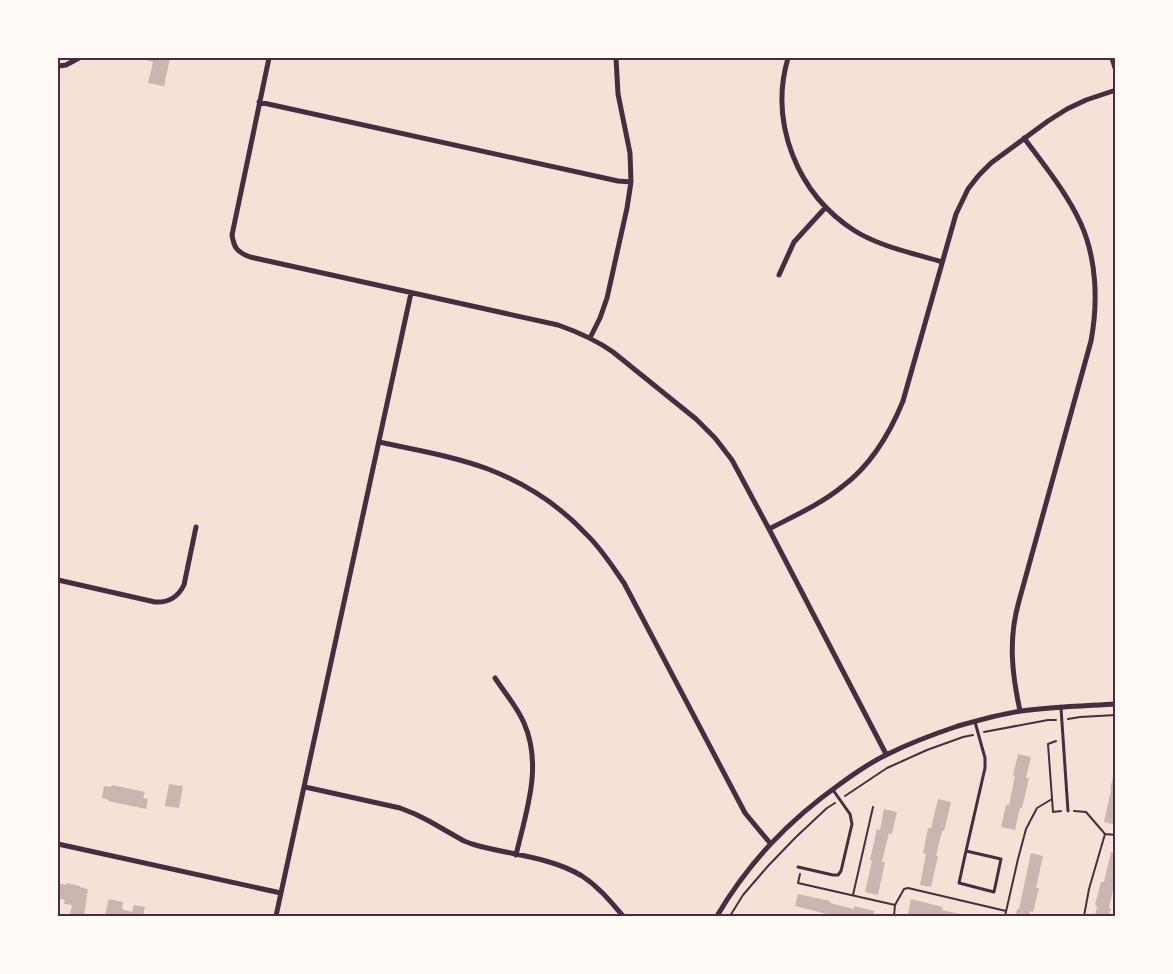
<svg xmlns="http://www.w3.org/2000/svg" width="1173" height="974" viewBox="0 0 1173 974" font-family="Barlow,sans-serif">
<rect width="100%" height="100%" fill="#f7e1d7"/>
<path fill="#ccb4b1" d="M146,58H170L164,86L148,83L153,62L145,60Z
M1018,754L1031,757L1026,778H1029L1022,808H1020L1015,830L1001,827L1006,805H1009L1015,776L1013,775Z
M1115,767H1116V825L1104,822L1111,790H1110Z
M169,784L183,786L179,808L165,806Z
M112,785L145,792L143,798L148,799L146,809L108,801L109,800L102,798L104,786L111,787Z
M938,799L951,802L944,831H942L936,856H938L931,887L920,885L926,854L923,853L928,828H931Z
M884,809L897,812L892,834L889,833L882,862H885L878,895L865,892L872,861L870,860L877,829L880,830Z
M1111,852L1116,853V885H1114L1109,908L1111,909L1109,916H1095L1097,906L1095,905L1101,882H1104Z
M1031,853L1043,856L1036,888H1039L1033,912L1030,911L1029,916H1016L1017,909H1019Z
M58,883L66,885V883L80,886V887L88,889L84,916L70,914L72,905L64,904L65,900L58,898Z
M798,894L830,901V903L854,909V906L874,911L873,916H827V914L795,906Z
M109,899L123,902L122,909L132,912L134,905L145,907L143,916H111L105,914Z
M911,899L943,907L942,910L969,916H920L908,914Z"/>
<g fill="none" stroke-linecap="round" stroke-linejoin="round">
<path stroke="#4a2c40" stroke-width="2" d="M1068,719L1080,717L1116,715
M984,732L1048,720H1056
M1056,741L1048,744L1053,812L1061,811
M845,796L887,768L927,750L963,737L973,735
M1074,811L1086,812L1105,834L1116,835
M800,874L798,883L895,905L904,889L908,888L1006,911
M853,895L873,807
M730,916L743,895L768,866L796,837L827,808L835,803
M894,916L895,905
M1005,916L1018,859L1026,829L1037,808L1052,799
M1084,916L1089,889L1105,834"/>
<path stroke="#4a2c40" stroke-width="3" d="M1061,708L1068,811
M966,851L959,883L994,892L1001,859L966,851L985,768V758L975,722
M798,867L833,875H838L841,871L852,824L850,814L833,790"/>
<path stroke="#4a2c40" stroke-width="5" d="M269,58L232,235C234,248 237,252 250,257L558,325C578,332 596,340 613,352L696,419L715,438L732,460L769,529L886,754
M788,58C769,123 797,194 855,231C881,247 913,253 942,262
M1112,58L1116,71
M58,66L66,65L79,58
M259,102L618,181L631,182
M779,275L794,242L826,207
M590,338L600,318L607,298L627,208L631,182L630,153L618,94L616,58
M379,442C415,450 453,456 488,469C524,483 559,505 586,534C601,548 612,566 624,583L745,813L770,843
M769,529C794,516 821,504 843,486C871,465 890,433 903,401L956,214L968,189L979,175L991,163L1048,121L1067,109L1086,100L1116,90
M58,580L155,602C169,603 178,597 184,585L196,527
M495,678C505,693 517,707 524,723C543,766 526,812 516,855
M1020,711C1012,674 1008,639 1019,601L1091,341C1098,303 1097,260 1081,224C1067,193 1044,165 1024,138
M305,787L400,808L415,814L429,821L464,841L472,844C508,855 549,856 582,876C599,887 611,902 623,916
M58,844L281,893
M276,916L411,293
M717,916C749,862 788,821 840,784C855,773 871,762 888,754C910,743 934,734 958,726C979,720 1000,714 1021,711C1052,707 1084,706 1116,704"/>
</g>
<rect width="1173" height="974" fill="none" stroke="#fffaf5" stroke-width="118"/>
<rect x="59" y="59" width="1055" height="856" fill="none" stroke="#4a2c40" stroke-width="2"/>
</svg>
